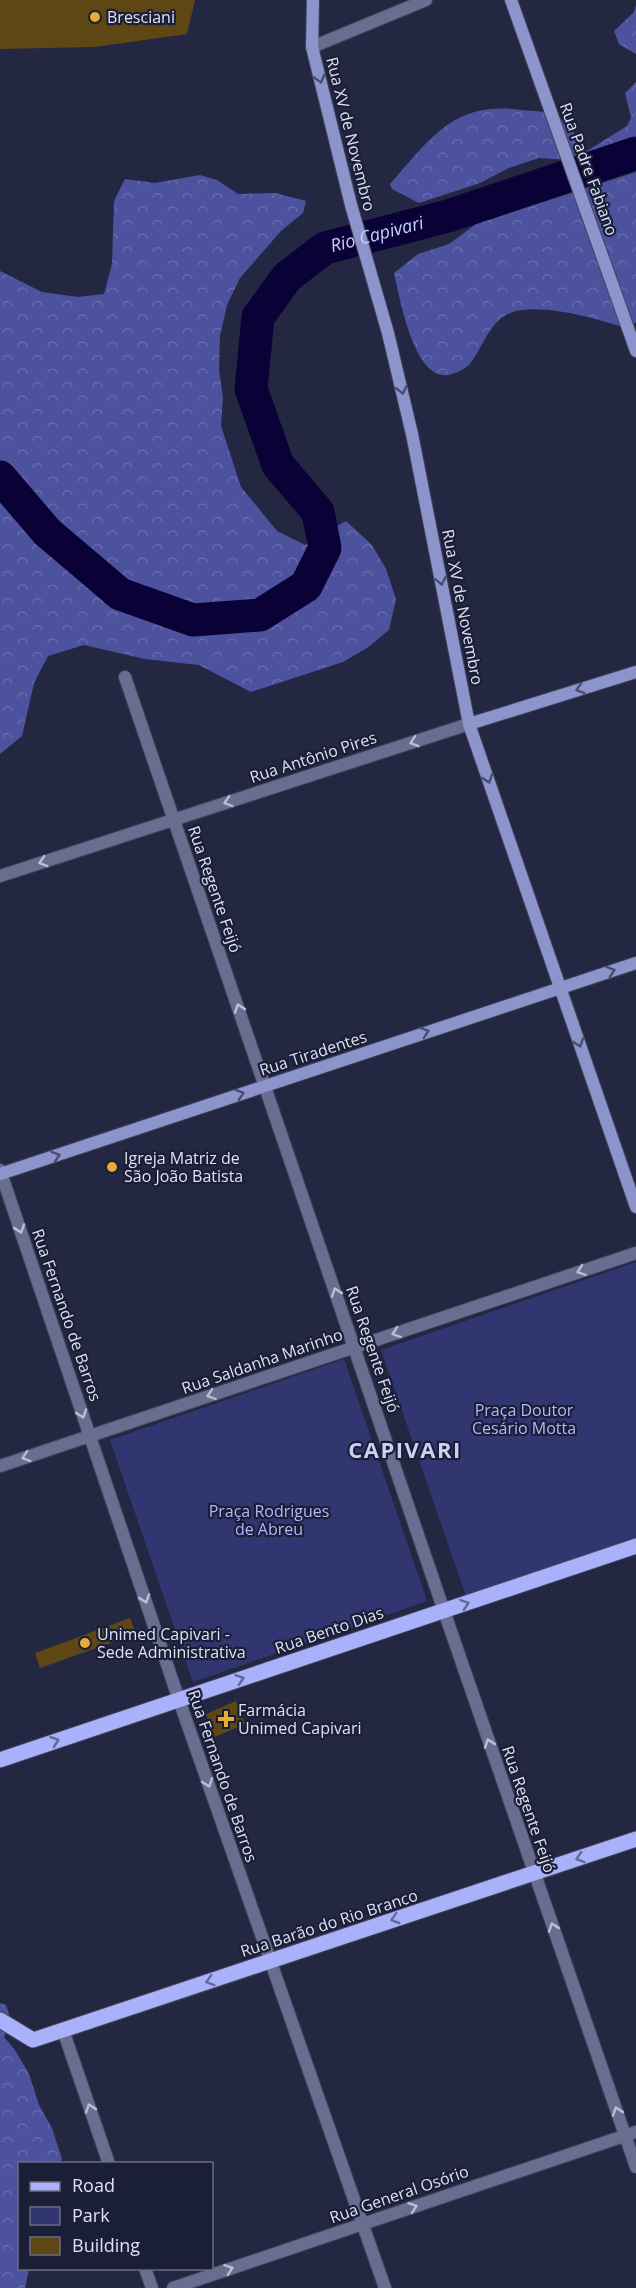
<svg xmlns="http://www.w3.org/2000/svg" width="636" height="2288" viewBox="0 0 636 2288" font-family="'Open Sans',sans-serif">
<defs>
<pattern id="forest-crowns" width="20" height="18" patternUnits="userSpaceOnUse" patternTransform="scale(1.5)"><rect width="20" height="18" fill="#4d529e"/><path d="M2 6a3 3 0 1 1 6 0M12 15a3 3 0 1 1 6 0" fill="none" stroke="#666bac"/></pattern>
</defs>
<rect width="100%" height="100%" fill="#242742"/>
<path fill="#323670" d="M636,1262V1538L466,1596L381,1350Z
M344,1359L427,1601L193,1682L110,1440Z"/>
<path fill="url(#forest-crowns)" d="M636,5V54L619,44L614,31L634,12Z
M636,82V145L628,152L597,162L539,158L509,168L480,183L419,203L392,189L390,184C430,139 454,100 521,110C531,111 545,111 553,114C568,121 578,139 587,151L627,126L631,118L625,93Z
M636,172V322L629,329C598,319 548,304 516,311C489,318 484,347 469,365C465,369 454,374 448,375C414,380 400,299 394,273L418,254L449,244L476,224Z
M200,175L217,180L238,194L275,193L306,201L303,213L281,231L240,278L227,305L220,336L219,370L223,397L221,426L241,487L277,531L305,545L346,521L372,545L386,569L396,599L389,630L367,648L343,662L251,692L199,665L145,659L84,645L48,656L34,683L22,736L0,754V271L42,292L78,297L104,294L112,264L114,201L125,179L155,183Z
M0,2003L6,2005L11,2020L4,2037L15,2050L29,2074L39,2105L52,2128L62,2159L61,2163L20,2164V2268L29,2269L25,2288H0Z"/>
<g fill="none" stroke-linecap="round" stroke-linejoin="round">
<path stroke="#0a0237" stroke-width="33" id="s1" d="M0,477L47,532L120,594L193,620L260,615L306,586L325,548L318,512L278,465L251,389L258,317L287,277L325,248L448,216L636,153"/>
</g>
<path fill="#5e4615" d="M0,0H195L187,34L95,47L0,49Z
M130,1618L136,1634L40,1668L35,1653Z
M236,1701L245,1724L215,1737L206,1714Z"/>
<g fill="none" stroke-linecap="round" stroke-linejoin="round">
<g stroke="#42455e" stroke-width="14">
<path id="street" d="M312,47L426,0
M125,677L444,1611L636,2167
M0,876L469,724
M0,1170L179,1700L385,2288
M0,1466L636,1253
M63,2030L109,2164
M145,2268L152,2288
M173,2288L636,2132"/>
</g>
<g stroke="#42455e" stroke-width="14">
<path id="secondary" d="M313,0L312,47L351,205L388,333L412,434L469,724L636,1207
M511,0L636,351
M469,724L636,672
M0,1174L636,963"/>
</g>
<g stroke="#42455e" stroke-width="17">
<path id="primary" d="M0,1760L636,1546
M0,2020L33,2040L636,1839"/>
</g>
<use href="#street" stroke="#696e90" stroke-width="12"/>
<use href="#secondary" stroke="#8c94cb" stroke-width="12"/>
<use href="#primary" stroke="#a8b1f9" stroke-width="15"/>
</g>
<defs><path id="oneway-chevron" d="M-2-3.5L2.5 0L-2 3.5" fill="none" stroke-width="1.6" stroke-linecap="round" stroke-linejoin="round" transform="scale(1.5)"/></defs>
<g stroke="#484d72">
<use href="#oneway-chevron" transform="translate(320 79) rotate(76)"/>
<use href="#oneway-chevron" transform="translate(402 390) rotate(77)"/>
<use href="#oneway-chevron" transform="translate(441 581) rotate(79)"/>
<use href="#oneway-chevron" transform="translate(580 689) rotate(163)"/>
<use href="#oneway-chevron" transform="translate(488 779) rotate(71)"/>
<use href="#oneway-chevron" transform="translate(611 971) rotate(-18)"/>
<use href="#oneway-chevron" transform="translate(425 1032) rotate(-18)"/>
<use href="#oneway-chevron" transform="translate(579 1043) rotate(71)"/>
<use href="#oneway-chevron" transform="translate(240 1094) rotate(-18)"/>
<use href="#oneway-chevron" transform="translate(56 1156) rotate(-18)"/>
</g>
<g stroke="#babed5">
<use href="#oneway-chevron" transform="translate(414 742) rotate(162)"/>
<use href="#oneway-chevron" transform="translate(228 802) rotate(162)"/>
<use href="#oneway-chevron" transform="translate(43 862) rotate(162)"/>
<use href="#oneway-chevron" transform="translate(239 1008) rotate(-109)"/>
<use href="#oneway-chevron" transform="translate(20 1229) rotate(71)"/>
<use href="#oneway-chevron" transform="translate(581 1271) rotate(161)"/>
<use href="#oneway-chevron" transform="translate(336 1292) rotate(-109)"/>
<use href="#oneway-chevron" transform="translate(396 1333) rotate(161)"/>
<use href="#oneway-chevron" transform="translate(211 1395) rotate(161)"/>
<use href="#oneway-chevron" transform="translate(82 1414) rotate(71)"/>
<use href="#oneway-chevron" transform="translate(26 1457) rotate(162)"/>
<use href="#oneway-chevron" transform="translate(145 1599) rotate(71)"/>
<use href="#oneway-chevron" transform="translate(489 1743) rotate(-109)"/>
<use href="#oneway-chevron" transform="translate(208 1783) rotate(71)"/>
<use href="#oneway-chevron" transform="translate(553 1927) rotate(-109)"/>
<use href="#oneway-chevron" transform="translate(90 2108) rotate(-109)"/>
<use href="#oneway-chevron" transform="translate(617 2111) rotate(-109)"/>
<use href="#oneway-chevron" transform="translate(413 2207) rotate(-19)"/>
<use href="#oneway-chevron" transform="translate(229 2269) rotate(-19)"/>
</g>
<g stroke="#626898">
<use href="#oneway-chevron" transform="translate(465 1604) rotate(-19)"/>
<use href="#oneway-chevron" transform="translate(240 1679) rotate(-19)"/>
<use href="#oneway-chevron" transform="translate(55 1741) rotate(-19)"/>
<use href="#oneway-chevron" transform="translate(580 1858) rotate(162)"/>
<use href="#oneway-chevron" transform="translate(395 1919) rotate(162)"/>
<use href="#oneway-chevron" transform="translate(210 1981) rotate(162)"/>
</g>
<g fill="#e6ad36" stroke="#1b1e37" stroke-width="2">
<circle cx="95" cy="17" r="6"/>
<circle cx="112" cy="1167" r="6"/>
<circle cx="85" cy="1643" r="6"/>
<path d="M223 1710h6v6h6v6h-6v6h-6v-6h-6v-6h6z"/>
</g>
<g text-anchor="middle" stroke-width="4.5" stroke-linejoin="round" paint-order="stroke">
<g font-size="16" fill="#dde1f2" stroke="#1b1e37" text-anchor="start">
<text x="107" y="23">Bresciani</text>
<text x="124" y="1164">Igreja Matriz de<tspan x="124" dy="18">São João Batista</tspan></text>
<text x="97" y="1640">Unimed Capivari -<tspan x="97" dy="18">Sede Administrativa</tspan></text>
<text x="238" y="1716">Farmácia<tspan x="238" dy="18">Unimed Capivari</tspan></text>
</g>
<g font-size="16" fill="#dde1f2" stroke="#1b1e37">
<text transform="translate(351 134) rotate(76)" y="6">Rua XV de Novembro</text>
<text transform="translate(589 169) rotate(70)" y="6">Rua Padre Fabiano</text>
<text transform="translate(463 607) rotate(79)" y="6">Rua XV de Novembro</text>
<text transform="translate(313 757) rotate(-18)" y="6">Rua Antônio Pires</text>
<text transform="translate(215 889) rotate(71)" y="6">Rua Regente Feijó</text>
<text transform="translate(313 1053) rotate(-18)" y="6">Rua Tiradentes</text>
<text transform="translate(67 1315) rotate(71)" y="6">Rua Fernando de Barros</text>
<text transform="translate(373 1349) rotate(71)" y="6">Rua Regente Feijó</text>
<text transform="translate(262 1361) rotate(-19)" y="6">Rua Saldanha Marinho</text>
<text transform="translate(329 1630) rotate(-19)" y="6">Rua Bento Dias</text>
<text transform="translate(223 1776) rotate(71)" y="6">Rua Fernando de Barros</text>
<text transform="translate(529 1809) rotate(71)" y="6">Rua Regente Feijó</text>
<text transform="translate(329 1923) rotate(-18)" y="6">Rua Barão do Rio Branco</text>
<text transform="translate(399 2194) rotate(-19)" y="6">Rua General Osório</text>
</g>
<g font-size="16" fill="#b0b9f8" stroke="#1b1e37">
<text x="524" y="1416">Praça Doutor<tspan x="524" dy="18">Cesário Motta</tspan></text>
<text x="269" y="1517">Praça Rodrigues<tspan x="269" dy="18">de Abreu</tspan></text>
</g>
<g font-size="18" font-style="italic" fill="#c7cef9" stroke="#1b1e37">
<text dy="6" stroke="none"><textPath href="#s1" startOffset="812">Rio Capivari</textPath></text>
</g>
<g font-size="22" font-weight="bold" letter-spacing="1.5" fill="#cbd1f3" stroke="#1b1e37">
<text x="405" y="1458">CAPIVARI</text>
</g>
</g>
<rect x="18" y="2162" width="195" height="108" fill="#1b1e37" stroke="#696c82" stroke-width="1.5"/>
<rect x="30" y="2182" width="30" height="9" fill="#a8b1f9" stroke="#696c82" stroke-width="1.5"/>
<text x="72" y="2192" font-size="18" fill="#dde1f2">Road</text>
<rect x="30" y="2207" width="30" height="18" fill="#323670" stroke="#696c82" stroke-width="1.5"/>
<text x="72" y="2222" font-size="18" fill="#dde1f2">Park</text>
<rect x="30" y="2237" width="30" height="18" fill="#5e4615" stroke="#696c82" stroke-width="1.5"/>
<text x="72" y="2252" font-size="18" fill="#dde1f2">Building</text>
</svg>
